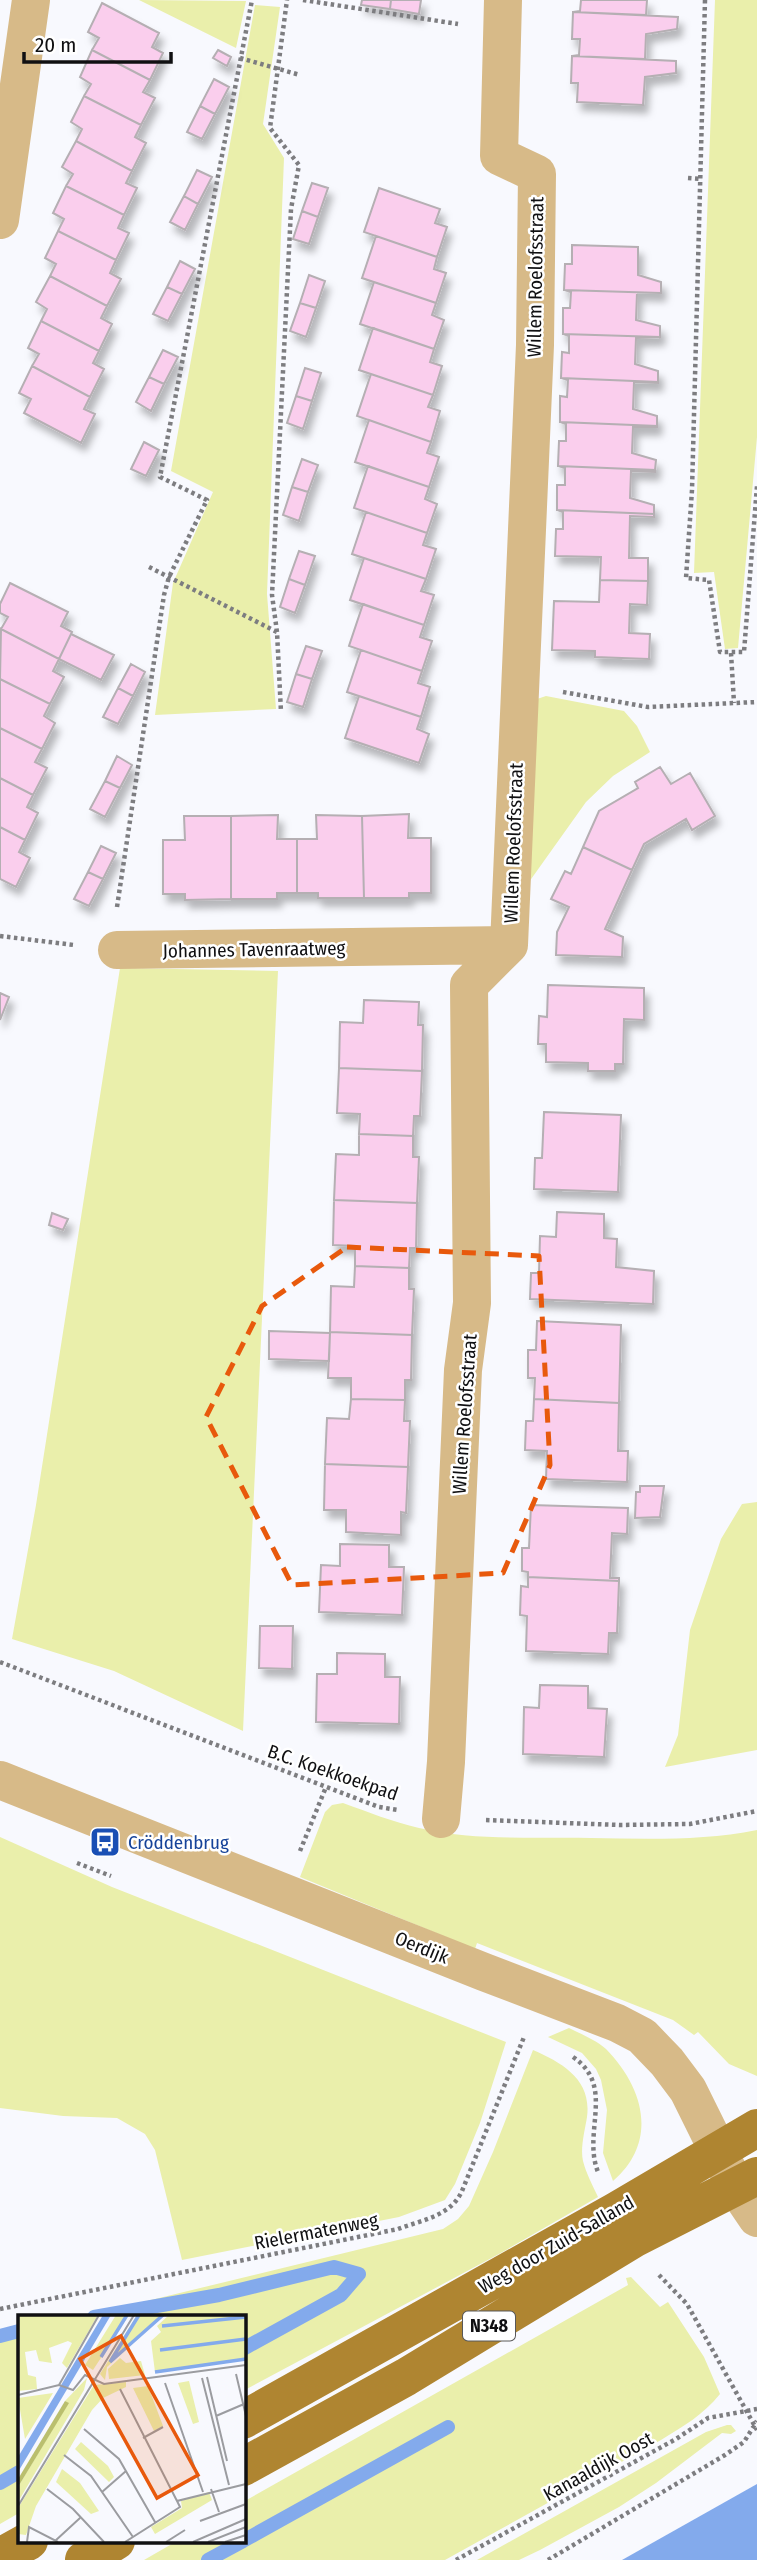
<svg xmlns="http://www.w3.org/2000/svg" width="757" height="2560" viewBox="0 0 757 2560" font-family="'Fira Sans Condensed',sans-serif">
<defs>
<filter id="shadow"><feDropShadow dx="4.5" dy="8" stdDeviation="3.5" flood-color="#0004"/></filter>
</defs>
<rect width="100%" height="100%" fill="#f8f9fe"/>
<path fill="#eaefab" d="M139,0L246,1L236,48Z
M715,0H757V437L738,648L725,649L714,572L694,573Z
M255,5L280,7L263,124L284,158L267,594L276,709L155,715L173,583L213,492L171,471Z
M546,696L624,711L637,726L650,752L613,776L586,802L529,882L534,700Z
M120,968L278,971L243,1731L114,1671L12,1639L36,1505Z
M757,1502V1750L665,1767L678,1735L690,1630L721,1539L742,1504Z
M343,1803C368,1812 393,1822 419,1828C475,1841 534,1837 591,1838C646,1839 703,1841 757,1830V2076L729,2064L698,2032L694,2035L673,2020L477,1943L475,1949L300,1877L325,1812L332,1805Z
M0,1837L112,1887L506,2042L480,2123L455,2184L445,2200L399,2217L182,2260L155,2150L145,2134L117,2118L63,2116L0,2108Z
M569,2028C581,2034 596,2040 606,2049C645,2089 658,2142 613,2181L603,2153L607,2110L601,2080L596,2069L582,2053L548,2037Z
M533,2050C563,2063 592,2080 587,2117C585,2130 580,2148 583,2161C586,2173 593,2186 598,2197L499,2254L243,2391V2317H81L443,2229L458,2219L469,2206L493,2152Z
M631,2277L660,2307L668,2302L704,2357L720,2394C703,2415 684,2426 661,2440L445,2560H144L177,2541H243V2502L628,2285L626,2278Z
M19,2331V2513L0,2524V2336Z
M727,2425H731L736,2431L731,2434L722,2433L656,2483L619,2507L540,2550L519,2560H477L706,2432Z"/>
<path fill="#83aaec" d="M757,2484V2560H622Z"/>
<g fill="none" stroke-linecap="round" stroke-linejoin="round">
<path stroke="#83aaec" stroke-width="14" d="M94,2317L219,2295L334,2267L359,2274L341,2295L243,2349
M0,2336L19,2331
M0,2483L19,2472
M243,2541L448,2427
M208,2560L243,2541"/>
</g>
<path fill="#faceed" stroke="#b5afb3" stroke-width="2" filter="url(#shadow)" d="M362,0H391L390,9L361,5Z
M391,0H421L419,14L390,9Z
M581,0H647L646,15L573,12L580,11Z
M102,3L159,33L152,47L163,53L150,80L92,50L99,38L88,32Z
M573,12L678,17L677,29L646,34L645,59L572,56L579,55L580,39H572Z
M92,50L150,80L143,92L155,98L141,125L84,96L91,84L80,77Z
M218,50L231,57L227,66L213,58Z
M572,56L676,61V73L645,77L643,105L577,102L578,83H571Z
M214,79L229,87L215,114L200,106Z
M84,96L141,125L135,137L146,143L132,171L76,141L82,129L71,122Z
M200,106L215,114L202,139L187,132Z
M76,141L132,171L126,183L137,188L124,215L66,186L73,174L62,167Z
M197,170L212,177L198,204L184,196Z
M312,183L328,188L318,217L302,211Z
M66,186L124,215L118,228L129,233L116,260L58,231L64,219L53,213Z
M379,188L440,209L435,223L447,227L437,257L364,232Z
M184,196L198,204L185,230L170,222Z
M302,211L318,217L309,244L293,239Z
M58,231L116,260L110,273L121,279L107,306L50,276L56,264L45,258Z
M376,236L437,257L434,269L446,273L436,303L362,278Z
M572,245L638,247V275L661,282V293L564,290L565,264H572Z
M180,261L195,269L182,294L167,287Z
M309,275L325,281L316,308L300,303Z
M50,276L107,306L101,318L112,324L99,351L41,321L47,309L36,302Z
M374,282L436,303L432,315L444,320L434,349L360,324Z
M167,287L182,294L168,321L153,314Z
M564,290L661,293H637L636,320L660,326V337L563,334V308H570L571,292Z
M300,303L316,308L306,337L290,331Z
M41,321L99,351L93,363L104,369L90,397L32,366L39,354L28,348Z
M373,328L434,349L430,362L442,366L433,395L359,370Z
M563,334L660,337L636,338L635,364L658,371V382L561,378L562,352L569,353V336Z
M163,350L178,357L164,384L149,377Z
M32,366L90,397L84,409L95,414L81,443L24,413L31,399L19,393Z
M305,368L321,373L312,401L296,396Z
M371,374L433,395L428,407L440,411L431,442L357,416Z
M149,377L164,384L151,411L136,402Z
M561,378L658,382V383L634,382L633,409L657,416V426L560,422V396L567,397L568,380Z
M296,396L312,401L303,429L287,423Z
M369,420L431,442L427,453L439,457L429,487L355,462Z
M560,422L657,426V427H633L632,453L656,460L655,470L558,466L559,441H566V424Z
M144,442L159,450L146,476L131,469Z
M302,459L318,465L308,492L292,487Z
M368,466L429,487L425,499L437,504L427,533L354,508Z
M558,466L655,470V472L631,471L630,498L654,505V514L557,510V485H565V468Z
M292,487L308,492L299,521L283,515Z
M557,510L654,514V517L630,516L629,558H648V581L600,580L601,557L555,556L556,529H563V512Z
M366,512L427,533L423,545L436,549L426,579L352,554Z
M299,551L315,556L305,585L289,579Z
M364,558L426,579L421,591L434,595L424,625L350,600Z
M289,579L305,585L295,613L280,607Z
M600,580L648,581L647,605L630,604L629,633L650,634L649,659L595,657V651L552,650L554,601L599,602Z
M10,583L68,612L61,626L72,632L59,659L1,629L8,617L0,613V604Z
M363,604L424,625L420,637L432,641L422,671L349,646Z
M1,629L59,659L53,671L64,677L50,704L0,679Z
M71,634L114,655L101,680L59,659Z
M306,646L322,651L312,679L296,674Z
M361,650L422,671L418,683L430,687L421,717L347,692Z
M131,664L145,672L133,696L118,688Z
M296,674L312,679L303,707L287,702Z
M0,679L50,704L44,716L55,723L42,749L0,728Z
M118,688L133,696L118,724L103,717Z
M359,696L421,717L417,729L429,734L419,763L345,738Z
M0,728L42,749L35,762L47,768L33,795L0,778Z
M117,756L132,765L120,788L105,781Z
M660,767L671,784L690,773L715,816L692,830L686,819L644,844L632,870L583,847L599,811L638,788L635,782Z
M0,778L33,795L27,807L38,813L25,840L0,827Z
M105,781L120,788L105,817L90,809Z
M409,814L408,838H431V893H409V898H364L362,816Z
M278,815L277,839H297V893H277V899H231V816Z
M316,815L362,816L364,898H318V893H297V839H317Z
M184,816H231V899L185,900V894H163V840H185Z
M0,827L25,840L19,852L30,858L16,887L0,879Z
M101,846L116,853L103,879L88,872Z
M583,847L632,870L605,929L623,937L622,957L556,955L557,932L569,907L551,899L565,871L571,874Z
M88,872L103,879L89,906L74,899Z
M548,985L644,988V1020L624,1019L623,1064H615V1071H588V1063L546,1062V1044H538L539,1016L547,1017Z
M0,993L9,997L0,1020Z
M364,1000L419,1002L418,1025H423L422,1071L339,1068L340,1022L363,1023Z
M339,1068L422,1071L420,1116H414L413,1136L359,1134L360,1114L337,1113Z
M544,1112L621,1115L618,1192L534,1189L535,1158H542Z
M359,1134L413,1136V1157H419L417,1203L334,1200L336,1154L359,1155Z
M334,1200L417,1203L416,1248H410L409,1268L355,1266V1246L333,1245Z
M557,1212L604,1214V1238L617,1239L616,1267L654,1271L653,1304L530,1299L531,1273H539L540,1236L556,1237Z
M52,1213L68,1219L63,1230L49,1225Z
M355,1266L409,1268V1289H414L412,1335L330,1332L331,1286L354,1287Z
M537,1321L621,1325L619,1403L534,1399L535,1378H528V1350H536Z
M269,1331L330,1333L329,1361L269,1359Z
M330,1332L412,1335L411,1380H405V1400L351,1399V1378H328Z
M351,1399L405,1400L404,1421H410L408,1467L325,1464L327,1418L349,1419Z
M534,1399L619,1403L618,1451H628L627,1482L546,1479L547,1451L525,1450L526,1421H533Z
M325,1464L408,1467L406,1513L401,1512V1535L346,1532V1510H324Z
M640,1486H664L660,1517L635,1518L636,1492H640Z
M531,1505L628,1508L627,1534L612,1533L610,1578H619V1581L528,1577V1572L522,1571V1548H529Z
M340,1544L389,1545V1567H404L402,1615L319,1612L321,1565L340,1566Z
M528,1577L619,1581L617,1633H609L608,1654L526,1651L527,1616L520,1615L521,1586L528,1587Z
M260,1626H293L292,1669L259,1668Z
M337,1653L385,1654V1677H400L399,1724L316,1722L317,1674H337Z
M540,1685L588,1686V1708L607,1709L604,1757L523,1754L524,1707L539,1708Z"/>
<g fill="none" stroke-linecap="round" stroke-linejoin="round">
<path stroke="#7d7d80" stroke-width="4.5" stroke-dasharray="3.5 3.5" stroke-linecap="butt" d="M303,0L458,24
M705,0L692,490L686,578L709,580L720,652H744L757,486
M240,58L300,75
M688,178L702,179
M149,567L277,632L281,712
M277,632L272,595L291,209L299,165L270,128L287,0
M731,653L734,703
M563,692L648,707L757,702
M117,907L164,595L169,577L207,500L160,477L252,0
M0,936L74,945
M0,1662L379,1807L398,1810
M486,1820L619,1825L690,1824L757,1811
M300,1851L326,1787
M77,1863L111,1876
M573,2057C616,2086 582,2132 598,2172
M659,2275L687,2304L757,2430
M0,2309L398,2229C422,2220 451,2216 462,2191L524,2037
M456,2560L676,2439L708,2418L757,2409
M548,2560L725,2455L744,2442L757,2421"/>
<path stroke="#d7ba88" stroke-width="38" d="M0,220L31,0
M117,950L509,945
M0,1780L484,1972L617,2023L642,2036L667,2062L688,2090L736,2187L757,2218
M441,1819L446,1762L463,1370L472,1303L469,985L509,945L535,345L537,174L499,156L503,0"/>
<path stroke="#af8531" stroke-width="38" d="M243,2420L616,2211L757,2128
M243,2467L406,2377L635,2238L757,2176
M0,2557L29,2541
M84,2560L116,2541"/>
</g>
<path fill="none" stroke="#e8590c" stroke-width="5" stroke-dasharray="14 9" stroke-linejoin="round" d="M347,1247L539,1256L550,1465L503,1573L292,1585L206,1417L262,1306Z"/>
<defs>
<g id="bus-square" transform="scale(1.575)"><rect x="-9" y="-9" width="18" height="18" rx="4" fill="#1a4fb4" stroke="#fff"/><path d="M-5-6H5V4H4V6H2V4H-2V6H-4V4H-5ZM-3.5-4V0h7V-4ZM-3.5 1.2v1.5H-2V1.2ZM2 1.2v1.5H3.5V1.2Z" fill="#fff"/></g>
</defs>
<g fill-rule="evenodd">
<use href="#bus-square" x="105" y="1842"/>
</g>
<g text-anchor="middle" stroke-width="5" stroke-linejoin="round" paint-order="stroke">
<rect fill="#fff" stroke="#585859" stroke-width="2" x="463" y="2311.5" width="52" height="29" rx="5"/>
<g font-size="18" font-weight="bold" fill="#101012">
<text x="489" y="2332">N348</text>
</g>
<g font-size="19" fill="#101012" stroke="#fff">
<text transform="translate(535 277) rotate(-89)" y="7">Willem Roelofsstraat</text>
<text transform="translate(513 843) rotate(-88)" y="7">Willem Roelofsstraat</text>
<text transform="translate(254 949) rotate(-1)" y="7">Johannes Tavenraatweg</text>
<text transform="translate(464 1414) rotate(-86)" y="7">Willem Roelofsstraat</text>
<text transform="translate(333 1772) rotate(19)" y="7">B.C. Koekkoekpad</text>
<text transform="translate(422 1947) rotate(22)" y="7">Oerdijk</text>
<text transform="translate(316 2231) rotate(-11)" y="7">Rielermatenweg</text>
<text transform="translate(556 2244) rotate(-30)" y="7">Weg door Zuid-Salland</text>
<text transform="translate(598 2466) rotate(-29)" y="7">Kanaaldijk Oost</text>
</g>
<g font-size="19" fill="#164399" stroke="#fff" text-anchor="start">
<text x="128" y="1849">Cröddenbrug</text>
</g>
</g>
<g transform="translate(18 2315)">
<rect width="228" height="228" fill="#f8f9fe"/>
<path d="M0,0H80L49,53L44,48L54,28L50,26L31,33L34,48L21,46L18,35L7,37L10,60L18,62L19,74L0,76ZM98,0H111L75,55L67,50ZM119,0H146L89,52L87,65L82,59ZM151,0H227V44L137,57L133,26L143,17L139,11ZM102,43L108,48L123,46L127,60L91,64L90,54ZM69,63L66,75L0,187V172L50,88L47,86ZM171,66L181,107L175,109L160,68ZM108,67V72L85,83L74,95L18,191L8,220L0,219V193L76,70ZM130,71L145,111L136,116L115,73ZM35,78L26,93L7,124L0,83ZM63,127L90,151L96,162L91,167L57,134ZM44,154L62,168L81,196L73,199L38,167ZM191,177L194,185L137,219L133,212L164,193L163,186Z" fill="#eaefab"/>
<path d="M47,86L51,88L0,172V164Z" fill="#babf6e"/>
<path d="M85,0H93L0,157V142Z" fill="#83aaec"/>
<path fill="none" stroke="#83aaec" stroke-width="3.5" d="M121,0L92,47L145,0M144,11L228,2M142,35L228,24M83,42L109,0M137,57L228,44"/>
<path fill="none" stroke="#9b9ca0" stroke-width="2" d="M218,59L228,101M189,62L209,146M184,63L211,170M147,68L185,177M41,70L81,0M102,74L159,186M0,80L41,70L55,75L67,60L86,69L228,50M198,101L226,89M66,114L101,144L137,207M125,123L145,112M46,140L73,161L115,222M29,174L55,194L86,227M193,174L201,197M84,177L108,156M0,191L116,0M182,206L228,189M37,226L62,203M9,227L11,212L40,227M107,227L162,192L159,186L228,169M148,227L167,215M175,227L228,204M190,227L228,212M207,227L228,220"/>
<path fill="#e8590c" fill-opacity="0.15" stroke="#e8590c" stroke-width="3.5" d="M103,21L180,160L139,183L62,44Z"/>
<rect width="228" height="228" fill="none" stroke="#101012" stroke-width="3.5"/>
</g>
<path d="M24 52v10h147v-10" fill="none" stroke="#101012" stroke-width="3.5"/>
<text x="35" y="52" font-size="21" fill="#101012" stroke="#ffffff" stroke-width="5" paint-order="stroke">20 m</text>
</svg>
